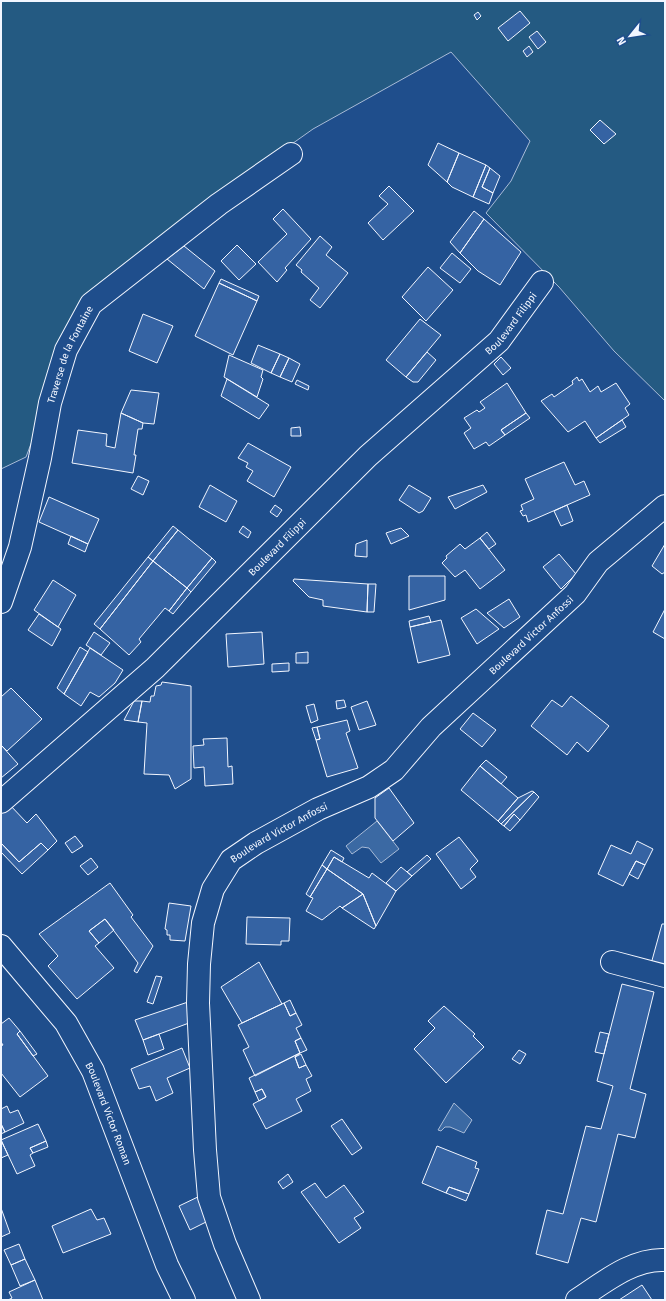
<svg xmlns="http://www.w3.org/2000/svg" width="666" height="1301" viewBox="0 0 666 1301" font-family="'Fira Sans',sans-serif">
<rect width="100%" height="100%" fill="#1f4e8c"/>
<path fill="#245a82" stroke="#a8bbd7" d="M1,1H665V401L614,351L559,287L486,213L511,181L530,141L451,52L313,129L152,243L88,293L26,457L1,469Z"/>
<path fill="#3b69a3" stroke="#a8bbd7" d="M377,821L399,849L381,863L369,848L362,847L352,854L346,846Z
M454,1103L472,1120L464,1133L450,1127H445L441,1131L438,1130Z"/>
<path fill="#3563a3" stroke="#f2f6ff" d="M520,11L530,23L508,41L498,28Z
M478,12L481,16L477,20L474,15Z
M537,31L546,42L538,49L529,37Z
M529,46L533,52L527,57L523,51Z
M600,120L616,134L604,144L590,130Z
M438,143L459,153L447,182L428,165Z
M459,153L486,165L473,197L452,187L447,182Z
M486,165L490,168L482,187L493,193L489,204L473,197Z
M490,168L500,176L493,193L482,187Z
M389,186L414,211L383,240L368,223L388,204L379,196Z
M283,209L311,239L285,268L287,270L277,282L258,262L287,234L273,219Z
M474,211L484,219L460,253L450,242Z
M484,219L521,252L500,285L478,271L460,253Z
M320,236L332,247L326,255L348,273L320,308L310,300L319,288L301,272L302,270L296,265Z
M237,245L256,264L239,280L221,261Z
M184,246L215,271L204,289L167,259Z
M452,253L471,269L460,283L440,268Z
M428,267L453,290L426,321L402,297Z
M221,279L259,296L257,301L219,283Z
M219,283L257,301L233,355L195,336Z
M143,314L173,326L157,363L129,351Z
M420,319L441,335L406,377L386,360Z
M258,345L280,354L271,373L251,363Z
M427,352L436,360L418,382H413L406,377Z
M280,354L289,358L280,377L271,373Z
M229,355L263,370L261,377L263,379L257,397L224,377Z
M501,357L511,368L503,375L494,364Z
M289,358L300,364L292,382L280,377Z
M577,377L579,381L582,379L590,392L598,386L601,392L616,383L630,404L625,408L629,415L596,438L585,421L568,432L541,401L552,394L554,397L573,384L572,381Z
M227,379L269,405L259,419L221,396Z
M297,380L309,386L308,390L295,384Z
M507,383L526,413L501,430L505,435L489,446L486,442L474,449L464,433L471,428L464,418L477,410L479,412L485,408L480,402Z
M131,390L159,393L154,424L143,423L121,413Z
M121,413L143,423L142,429H138L134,455H136L133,473L72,463L78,430L107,434L106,446L115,448Z
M526,413L530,418L505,435L501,430Z
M622,420L626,427L600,443L596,438Z
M300,427L301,436H291V428Z
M248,443L291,467L274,497L247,481L253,471L246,467L248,463L238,458Z
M564,462L575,485L584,481L590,495L528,522L526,515L523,516L520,511L523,510L521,505L534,499L525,479Z
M138,476L149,481L143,495L131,489Z
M210,485L237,501L226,522L199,507Z
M409,485L431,498L423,511L419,513L399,500Z
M483,485L487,492L455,509L448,497Z
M49,497L99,519L88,544L39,522Z
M275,505L282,510L277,517L270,512Z
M567,505L573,521L561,526L554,511Z
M173,526L178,530L153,561L148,557Z
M243,526L251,532L248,538L239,532Z
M401,528L409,536L391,544L386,533Z
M178,530L212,558L187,588L153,561Z
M487,532L496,544L489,549L480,538Z
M71,536L88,544L85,552L68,544Z
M480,538L505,570L480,589L465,570L455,577L442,563L447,558L446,556L460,544L465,549Z
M367,540V557L355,556L356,544Z
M665,544V572L662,574L652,566Z
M559,554L576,574L561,589L543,567Z
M148,557L153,561L100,629L94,624Z
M212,558L216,562L191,592L187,588Z
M153,561L187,588L169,611L165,608L139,639L141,642L129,655L100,629Z
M409,576H445V600L409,610Z
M294,579L368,584L367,612L323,606V600L309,597L293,581Z
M53,580L76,595L58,627L34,610Z
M368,584H376L374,612H367Z
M187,588L191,592L173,614L169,611Z
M509,599L520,617L504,628L487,613Z
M476,609L499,629L477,644L461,618Z
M665,609V639L653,632Z
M39,614L61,629L52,646L28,630Z
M429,616L431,622L410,627L409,621Z
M441,620L450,655L418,663L410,627Z
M94,632L110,643L101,655L86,645Z
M262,632L264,664L228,667L226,634Z
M80,647L88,652L64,694L57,688Z
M90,648L123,670L115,683L99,697L90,692L81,706L64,694Z
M308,652V663H296V653Z
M289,663V671L272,672V664Z
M162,682L191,686V779L175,789L169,775L144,774L147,723L138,722L142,701L150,702L151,696H154L156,686L161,685Z
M11,688L42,719L7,751L1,745V697Z
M571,696L609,726L588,752L577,742L567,755L531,726L552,700L562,707Z
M344,700L346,707L337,709L336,701Z
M134,701H142L138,722L124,720Z
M367,701L376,725L359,730L351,707Z
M314,704L318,720L311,723L306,706Z
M473,713L496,730L482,747L460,729Z
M347,720L350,731L346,733L358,768L327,777L316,740L320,739L317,727Z
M317,727L320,739L316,740L312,728Z
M227,738L228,767L232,766L233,784L205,786L204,767L194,768L193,746L204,745L203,739Z
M1,745L18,764L1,778Z
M486,760L507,777L501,784L480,766Z
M480,766L518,798L498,821L461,790Z
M389,788L414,823L393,841L375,818V798Z
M532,791L534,792L501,824L498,821L518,798Z
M534,792L539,797L520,820L514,814L504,826L501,824Z
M9,804L27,823L36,814L57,841L48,850L41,843L19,862L1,843V811Z
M514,814L520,820L510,831L504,826Z
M75,836L83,846L72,853L65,843Z
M459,837L478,861L470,869L476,877L461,889L436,854Z
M637,841L653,849L645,865L636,861L623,886L598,874L611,845L631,854Z
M1,843L19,862L41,843L48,850L22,874L1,852Z
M331,850L344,858L342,862L334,857L327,869L322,865Z
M427,855L431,859L412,876L407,872Z
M334,857L369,878L372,873L396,891L376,926L363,894L327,869Z
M91,858L98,867L88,875L80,866Z
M636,861L645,865L638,879L629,874Z
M322,865L327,869L310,897L306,894Z
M401,867L412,876L396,891L386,883Z
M327,869L363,894L342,908L340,906L322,920L306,911L313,898L310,897Z
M110,883L133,915L131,917L153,946L137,973L134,971L138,963L105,919L89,931L99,943L95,946L114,968L77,999L48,966L58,956L39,934Z
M363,894L376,926L374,929L342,908Z
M169,903L191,906L185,941L170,940V935H167V930L165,929Z
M247,917L290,918L289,941H281V945L246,944Z
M105,919L114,930L99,943L89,931Z
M662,924H665V967L651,964Z
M259,962L282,1004L242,1023L221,987Z
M156,976L162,977L153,1004L147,1002Z
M622,984L654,992L630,1089L646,1094L635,1138L618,1134L596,1222L581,1218L568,1263L536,1254L547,1210L563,1214L586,1126L601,1129L613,1086L597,1081Z
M290,1000L296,1013L290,1016L284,1003Z
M188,1002L189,1023L143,1040L135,1020Z
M284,1003L290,1016L296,1013L302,1025L296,1028L301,1038L295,1041L300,1053L255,1076L243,1050L249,1047L238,1025Z
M444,1006L475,1034L473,1036L484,1047L446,1083L414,1049L435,1028L428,1021Z
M9,1018L20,1031L17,1034L48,1076L20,1097L1,1073V1046L3,1045L1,1042V1024Z
M20,1031L37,1054L33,1056L17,1034Z
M600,1032L609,1034L604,1054L595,1052Z
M159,1034L164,1049L148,1055L143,1040Z
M301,1038L307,1050L300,1053L295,1041Z
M182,1048L190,1068L167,1078L173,1093L156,1101L150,1086L139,1089L131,1069Z
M519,1050L526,1054L520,1064L512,1059Z
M300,1053L295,1057L299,1068L306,1065L312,1076L306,1079L311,1091L296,1099L302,1111L266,1129L253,1104L266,1097L262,1089L255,1092L249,1078Z
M301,1054L306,1065L299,1068L295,1057Z
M262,1089L266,1097L259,1101L255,1092Z
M7,1106L10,1113L18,1110L24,1123L5,1132L1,1124V1109Z
M342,1119L362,1148L352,1155L331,1126Z
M1,1124L5,1132L1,1134Z
M38,1124L46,1141L30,1148L33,1153L30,1155L35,1166L17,1174L1,1140Z
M1,1140L8,1155L1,1158Z
M46,1141L48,1147L33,1153L30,1148Z
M437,1146L477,1162L475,1168L479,1169L469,1194L449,1187L446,1193L422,1183Z
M288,1174L293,1182L283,1189L278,1182Z
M315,1183L326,1198L344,1185L364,1212L354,1218L361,1228L339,1243L301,1192Z
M449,1187L469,1194L466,1201L446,1193Z
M202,1195L208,1221L190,1230L179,1206Z
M1,1208L10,1233L1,1237Z
M91,1209L97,1220L104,1218L111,1234L63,1253L52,1226Z
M19,1244L25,1259L11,1265L4,1250Z
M25,1259L35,1280L20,1286L11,1265Z
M35,1280L43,1300H8L12,1298L9,1292Z
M642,1285L652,1300H619Z"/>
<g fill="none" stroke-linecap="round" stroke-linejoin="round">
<g stroke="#f2f6ff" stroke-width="24">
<g id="street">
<path id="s1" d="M1,602L20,547L40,458L50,403L66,350L91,304L219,204L291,154"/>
<path id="s2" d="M1,802L155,668L368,456L499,341L542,282"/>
<path id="s3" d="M1,946L66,1023L93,1071L167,1265L184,1300"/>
<path d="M612,962L665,976"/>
<path id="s4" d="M249,1300L225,1244L209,1197L205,1150L198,1003L199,964L203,923L213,889L231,860L256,843L318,809L369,787L394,770L431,727L575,594L598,562L665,506"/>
<path d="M577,1300C603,1283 633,1258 665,1260"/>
</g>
</g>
<use href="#street" stroke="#1f4e8c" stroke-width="22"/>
</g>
<g text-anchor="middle" stroke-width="3" stroke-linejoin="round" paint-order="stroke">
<g font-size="10" fill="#f2f6ff" stroke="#1f4e8c">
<text dy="4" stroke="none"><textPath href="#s2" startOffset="700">Boulevard Filippi</textPath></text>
<text dy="4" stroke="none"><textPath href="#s1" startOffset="258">Traverse de la Fontaine</textPath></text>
<text dy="4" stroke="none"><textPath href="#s2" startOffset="376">Boulevard Filippi</textPath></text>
<text dy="4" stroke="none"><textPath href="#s4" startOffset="834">Boulevard Victor Anfossi</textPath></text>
<text dy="4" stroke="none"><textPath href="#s4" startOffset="510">Boulevard Victor Anfossi</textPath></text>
<text dy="4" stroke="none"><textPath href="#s3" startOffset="201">Boulevard Victor Roman</textPath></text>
</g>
</g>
<rect width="666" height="1301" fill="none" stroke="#f2f6ff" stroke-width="4"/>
<g transform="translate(630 36) rotate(240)" stroke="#1f4e8c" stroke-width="3" paint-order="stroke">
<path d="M0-3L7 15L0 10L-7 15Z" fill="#f2f6ff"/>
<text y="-6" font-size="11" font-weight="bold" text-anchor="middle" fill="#f2f6ff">N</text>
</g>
</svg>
